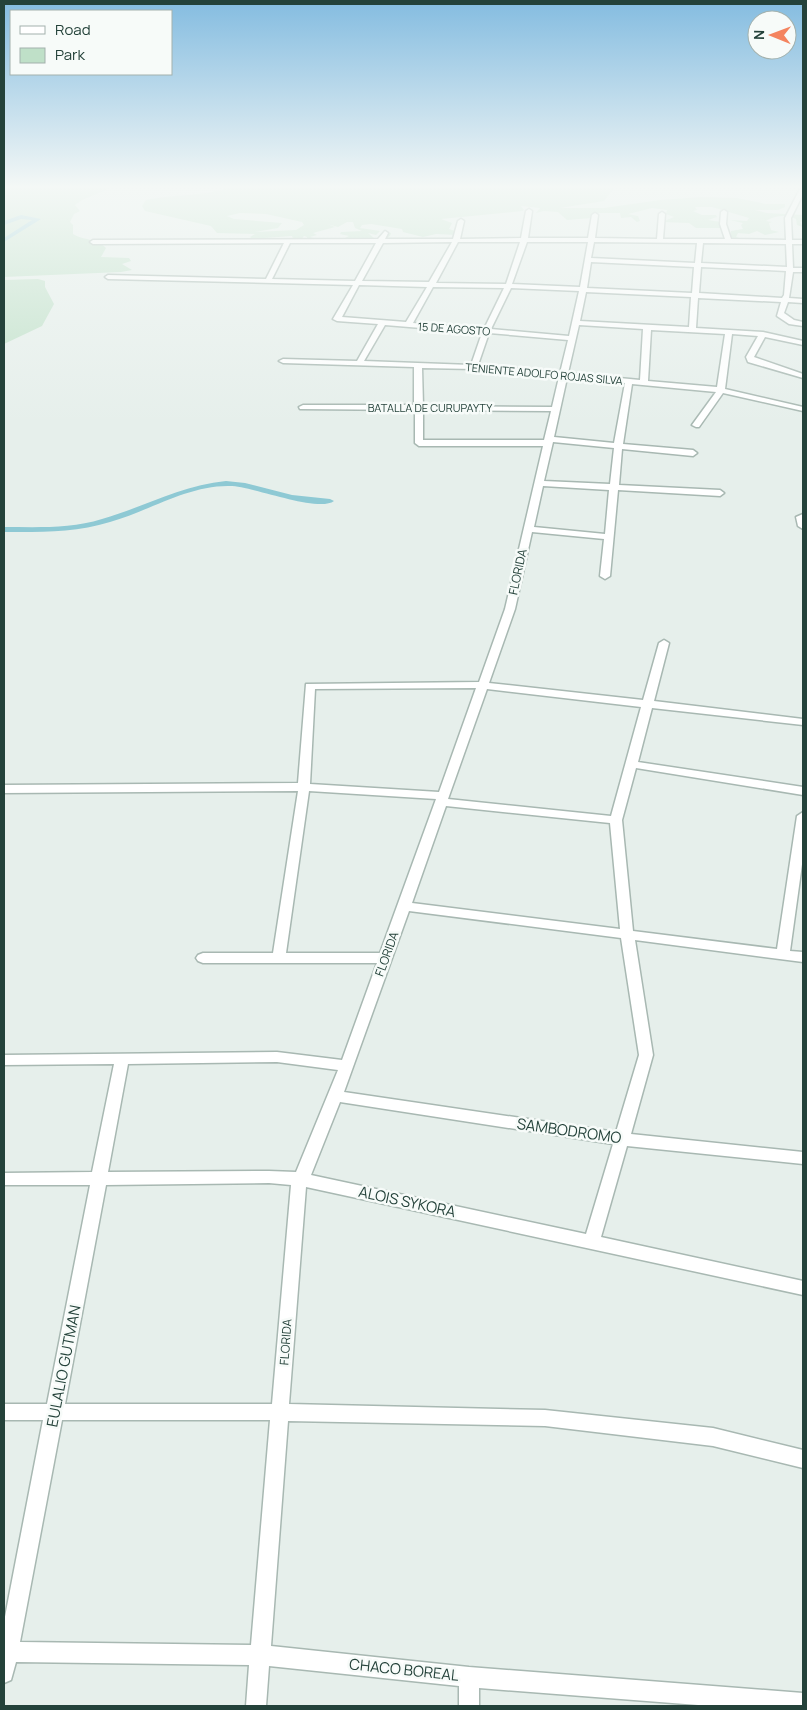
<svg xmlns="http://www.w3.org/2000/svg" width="807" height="1710" viewBox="0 0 807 1710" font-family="Manrope,sans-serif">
<rect width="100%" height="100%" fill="#e6efeb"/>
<path fill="#bfe0c8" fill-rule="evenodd" d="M4,185H118L82,200L75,205L80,211L74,214L70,222L73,225V234C84,241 97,238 106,248L101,257L129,258L131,261L122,264L132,270L121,272L4,277Z
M236,185H617L604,201L560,208H604L660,200L702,197L737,198L766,204H785V207L778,210H755L767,213L803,215V221L800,222L803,227L797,225L796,219C784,214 775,216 766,221L772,222L769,223L771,230L779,232L765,235L757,231L749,234L738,233L736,237L746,240L730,238L731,231L743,229L741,225L743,223L730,220L747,221L749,218L712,207H695L697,210L693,211L702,215H716L717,217L708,220L721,222L720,228H696L689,223L662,222L674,217L666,214L667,210L652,208L628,214L638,216L640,221L637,222L631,217L621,218L620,213H596L592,218L567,220L558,212L544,211L536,213L540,208L521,206L524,210L522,211L441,219L452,223L449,229L458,232L457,235L436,234L423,237L403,232L402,229L371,224L362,225L360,228L380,231L376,235L368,233L374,238H380L383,232L391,233L390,236L384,240L343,239L349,236L340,234L341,232L362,231L355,228L353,222H347L338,227L327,224L335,227L313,233L317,235L310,237L317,239H307V237L304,236L301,240L293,239L292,236L265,238L291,240H253L250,237L255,234L217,233L211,226L145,211L142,206L146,200C179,193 204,198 236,185ZM240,213L266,214L302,222L304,225L296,230L255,232L278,228L282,223L234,219L227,216Z
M38,279L45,281V287L54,304L42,326L4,344V280Z"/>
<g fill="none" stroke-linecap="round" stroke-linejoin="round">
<path fill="#8ec9d4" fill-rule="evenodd" d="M21,215L41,219L4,242V238L32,220L21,219L4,225V221Z
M226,481L245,483L292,495L330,499L334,501C318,513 252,486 230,486C188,485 149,511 110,522C75,533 40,532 4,532V527C37,527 70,529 102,519C144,507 182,485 226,481Z"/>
<g stroke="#a8b8b2" stroke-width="3">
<path id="minor" d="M803,187V194L791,218L792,240H803V244H792L793,268H803V272H793L789,298L803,299V303L788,302L784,313L794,320L803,322V326L789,324L777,316L781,302L698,298L696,328L763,332L803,341V345L765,337L754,357L803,374V378L748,362L746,357L758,336L732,334L725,389L803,407V411L723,393L699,427H696L692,425L716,392L632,384L623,444L693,450L697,453L693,456L622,449L619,485L720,490L724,493L720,496L618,490L610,576L605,579L600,576L604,539L532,532L515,609L489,683L643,700L659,643L664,640L669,643L654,701L803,719V725L652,708L638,762L803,787V795L636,768L622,820L633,931L777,949L797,816L803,812V857L790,951L803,952V962L635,940L653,1055L631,1134L803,1152V1164L627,1146L601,1237L803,1281V1295L306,1187L289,1404L545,1410L713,1428L803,1450V1468L713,1446L545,1426L288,1421L271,1646L469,1667L803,1693V1706H711L479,1688V1706H459V1686L269,1666L266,1706H246L249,1665L16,1662L11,1680L4,1683V1622L43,1420H4V1404H47L90,1185H4V1173L92,1172L114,1064L4,1065V1055L277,1052L342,1060L377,963H203L198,961L196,958L198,955L203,953H273L298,791L4,793V785L298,783L306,684L479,682L505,609L543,446H419L415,443V410L300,409L299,407L303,405H414V367L283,363L279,361L283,359L357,361L378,324L337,321L333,319L353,285L108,279L105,277L108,275L266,279L284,243L93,244L90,242L93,240L378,239L385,231L388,233L385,239H453L458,221L461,219L464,221L460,239L521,238L526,211L529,209L532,211L528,238H588L592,215L595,213L598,215L595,238L657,239L659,214L662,212L665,214L663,239H725L720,224L721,212L724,210L727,212L726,224L731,239L786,240L785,218L800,189ZM452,242L429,282L362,281L383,243ZM458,242H520L506,284L436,283ZM527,242H588L580,287L512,284ZM594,242L697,243L695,263L591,258ZM290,243H376L355,281L272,279ZM703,243L786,244L787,267L701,263ZM591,262L694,267L692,293L587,288ZM701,267L786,271L784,295L782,298L699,293ZM359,285L427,287L406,322L342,317ZM433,287L504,288L484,329L413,323ZM511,288L579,291L569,336L491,329ZM586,292L691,297L689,327L580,321ZM385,325L482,333L471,365L364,361ZM579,325L643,329L640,380L568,373ZM651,330L725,334L717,387L648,381ZM489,333L568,340L560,373L478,365ZM422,368L474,369L559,377L552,407L423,406ZM567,378L625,383L614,443L554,437ZM423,410L551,411L544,440H423ZM553,442L614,448L610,484L544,481ZM543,486L609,490L605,534L534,527ZM476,688L439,792L310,784L315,689ZM487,689L641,707L611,816L448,799ZM309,791L436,799L380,953H286ZM446,806L610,823L620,929L412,903ZM409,911L621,938L639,1055L616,1132L344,1092ZM277,1062L338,1070L296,1172L269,1171L108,1172L128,1064ZM340,1102L613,1144L586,1234L311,1175ZM269,1183L291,1185L272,1404H65L106,1185ZM62,1420H270L251,1645L20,1642Z
M803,514V529L798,526L796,517Z"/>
</g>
<use href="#minor" fill="#fff" fill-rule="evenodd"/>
</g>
<linearGradient id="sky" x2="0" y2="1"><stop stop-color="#84bce0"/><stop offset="0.44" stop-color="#f4f8f6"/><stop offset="1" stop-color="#f4f8f6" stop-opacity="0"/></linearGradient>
<rect width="807" height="424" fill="url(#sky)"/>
<g text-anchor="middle" stroke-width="5" stroke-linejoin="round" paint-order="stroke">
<g font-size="11" fill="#24423a" stroke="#f7fbf9">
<text transform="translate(454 329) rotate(4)" y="4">15 DE AGOSTO</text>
<text transform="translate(544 374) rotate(5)" y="4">TENIENTE ADOLFO ROJAS SILVA</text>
<text x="430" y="412">BATALLA DE CURUPAYTY</text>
</g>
<g font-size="12" fill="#24423a" stroke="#f7fbf9">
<text transform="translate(518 572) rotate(-78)" y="4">FLORIDA</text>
<text transform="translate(387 954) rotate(-70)" y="4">FLORIDA</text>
<text transform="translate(286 1342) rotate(-86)" y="4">FLORIDA</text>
</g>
<g font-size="15" fill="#24423a" stroke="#f7fbf9">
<text transform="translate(569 1131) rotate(8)" y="5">SAMBODROMO</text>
<text transform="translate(407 1202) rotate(12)" y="5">ALOIS SYKORA</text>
<text transform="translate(64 1366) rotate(-79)" y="5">EULALIO GUTMAN</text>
<text transform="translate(404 1670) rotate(6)" y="5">CHACO BOREAL</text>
</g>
</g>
<rect width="807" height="1710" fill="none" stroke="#24423a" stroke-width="10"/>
<rect x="10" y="10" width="162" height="65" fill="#f7fbf9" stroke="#a3b1ad"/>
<rect x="20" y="26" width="25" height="8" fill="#ffffff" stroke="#a3b1ad"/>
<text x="55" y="35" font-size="15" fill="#24423a">Road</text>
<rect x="20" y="48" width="25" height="15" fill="#bfe0c8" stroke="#a3b1ad"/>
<text x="55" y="60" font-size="15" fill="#24423a">Park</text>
<g transform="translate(772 35) rotate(271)"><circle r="24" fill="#f7fbf9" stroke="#a3b1ad"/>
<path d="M0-4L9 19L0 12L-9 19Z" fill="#f4845f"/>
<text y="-8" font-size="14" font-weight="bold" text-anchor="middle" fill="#24423a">N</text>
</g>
</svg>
